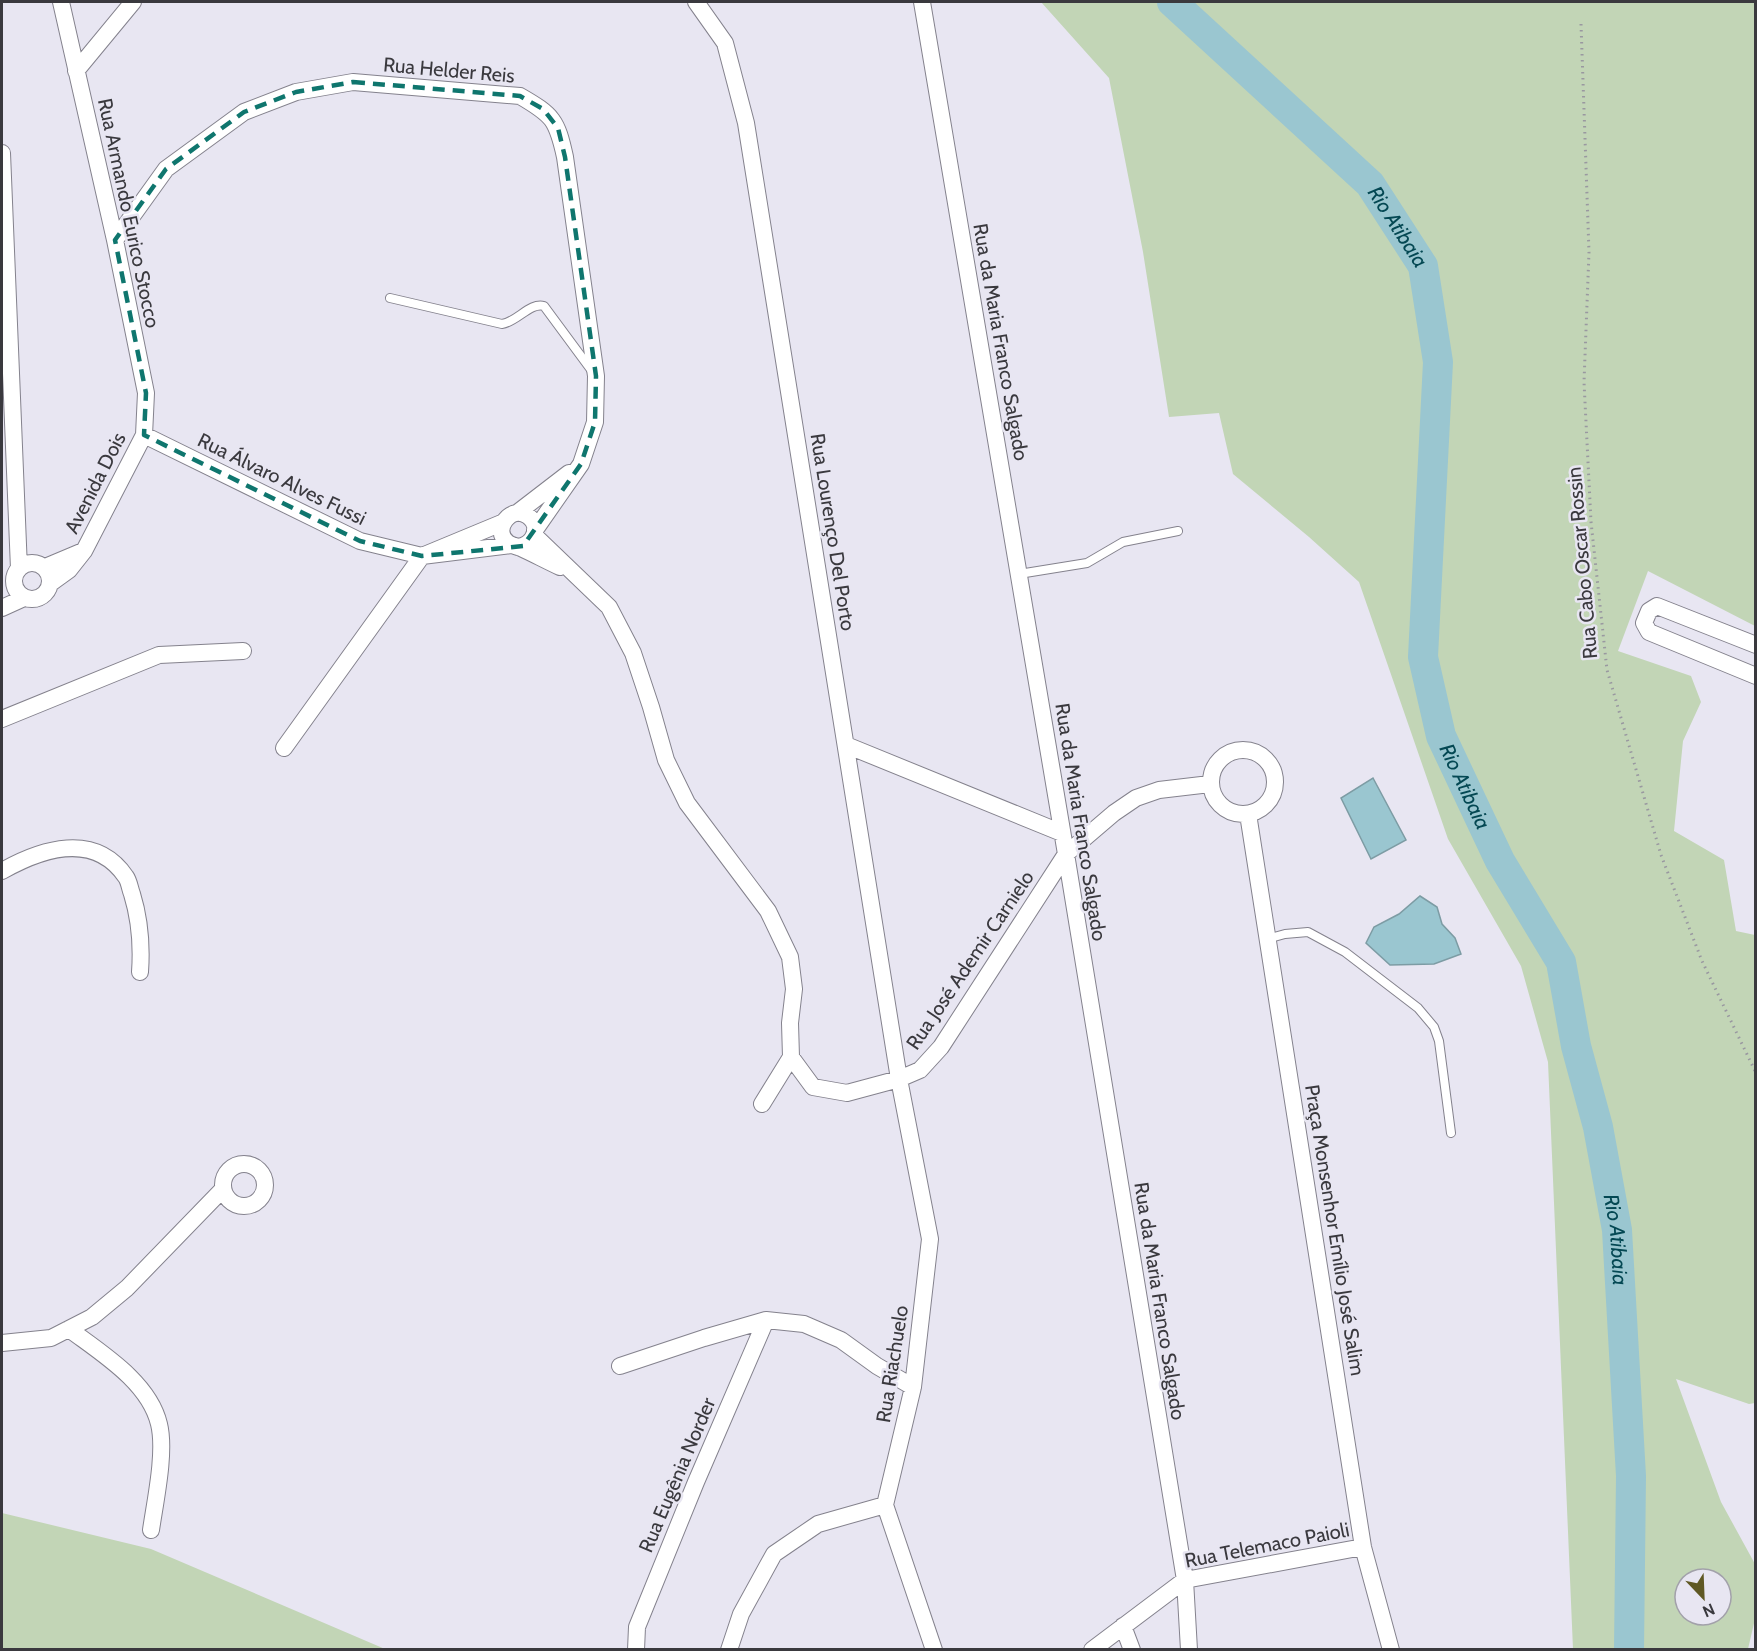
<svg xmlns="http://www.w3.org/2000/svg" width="1757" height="1651" viewBox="0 0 1757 1651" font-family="Cabin,sans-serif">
<rect width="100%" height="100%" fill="#e8e6f2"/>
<path fill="#c2d5b6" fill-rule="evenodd" d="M1041,2H1755V626L1648,571L1618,651L1691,676L1701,702L1683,741L1674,831L1724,860L1736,931L1755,935V1403L1749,1404L1676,1379L1721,1502L1755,1564V1619L1748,1649H1573L1548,1062L1521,966L1448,839L1359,582L1309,537L1233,474L1219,413L1169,417L1143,252L1109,78ZM1685,1579H1721V1615H1685Z
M2,1513L151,1549L385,1649H2Z"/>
<path fill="#9ac6d0" stroke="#7d9ca4" stroke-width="1.5" d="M1373,778L1406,840L1371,859L1341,798Z
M1420,896L1437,907L1442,924L1455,938L1461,954L1434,964L1390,965L1366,943L1374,927L1399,914Z"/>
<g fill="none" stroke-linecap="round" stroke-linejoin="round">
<path stroke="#9ac6d0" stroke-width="30" id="s1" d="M1172,2L1370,184L1423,266L1438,362L1423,657L1441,736L1500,861L1561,962L1576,1046L1598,1127L1617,1230L1631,1476L1629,1650"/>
<g stroke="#84828d" stroke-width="10">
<path id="service" d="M390,298L502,324C517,322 530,302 544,306L592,371
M1019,574L1087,563L1123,542L1178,531
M1267,939L1285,934L1308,932L1345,952L1418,1008L1434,1027L1439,1041L1451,1133"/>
</g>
<g stroke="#84828d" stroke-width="18">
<path id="minor" d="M696,2L725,43L746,123L899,1079L930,1239L913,1387L885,1505L934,1650
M922,2L1066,854L1185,1580L1189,1650
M76,71L133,2
M2,153L19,569
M115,240L166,169L244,112L296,92L353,82L520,96C553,115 557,120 565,157L596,376L595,422L581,464L535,530
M144,435L360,541L422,556L512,545
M517,513L569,473
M534,535L609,607L633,653L651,707L666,760L687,803L768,911L790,957L794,989L790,1023L791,1057L813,1087L847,1093L899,1079L920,1070L941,1047L1066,854L1114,813L1136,798L1159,790L1210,784
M518,547C533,545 543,527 528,516C511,504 491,530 508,543C512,546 517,546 521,548C534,554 547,561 560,567
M14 581a18 18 0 1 1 36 0a18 18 0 1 1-36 0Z
M45,567L83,551
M51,583L69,570L84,551L144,435L146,393L115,240L61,2
M2,608L24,598
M1756,645L1657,606L1649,611L1644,623L1649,632L1756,676
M2,719L159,655L243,651
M846,745L1062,833
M284,748L422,556L504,522
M1211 782a32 32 0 1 1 64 0a32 32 0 1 1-64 0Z
M1248,814L1363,1547L1391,1650
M2,871C41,849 95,831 126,877C129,881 130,889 132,894C140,920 142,944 140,972
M762,1104L791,1057
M223 1185a21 21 0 1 1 42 0a21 21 0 1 1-42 0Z
M69,1329C101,1353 149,1382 159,1424C166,1452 155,1502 151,1530
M2,1343L51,1338L92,1317L127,1288L223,1189
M620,1366L704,1338L766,1320L804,1324L841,1340L877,1366L913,1387
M1123,1626L1132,1650
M636,1650L637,1627L696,1482L766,1320
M729,1650L741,1614L774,1554L818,1524L885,1505
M1092,1650L1185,1580L1363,1547"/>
</g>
<path stroke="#9998a0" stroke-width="3" stroke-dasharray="1.5 4.5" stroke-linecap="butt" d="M1581,24L1589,252L1584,382L1591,522L1607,670L1661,855L1702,961L1756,1073"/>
<use href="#service" stroke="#fff" stroke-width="8"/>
<use href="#minor" stroke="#fff" stroke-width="16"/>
</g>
<path fill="none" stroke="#0f766e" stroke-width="4.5" stroke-dasharray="12 8" stroke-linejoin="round" d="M353,82L520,96L543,109L558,128L565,157L596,376L595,422L581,464L523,546L422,556L360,541L144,435L146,393L115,240L166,169L244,112L296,92Z"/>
<g text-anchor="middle" stroke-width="5" stroke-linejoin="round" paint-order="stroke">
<g font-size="20" fill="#3a393e" stroke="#e8e6f2">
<text transform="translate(449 70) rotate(5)" y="7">Rua Helder Reis</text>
<text transform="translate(129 213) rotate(78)" y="7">Rua Armando Eurico Stocco</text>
<text transform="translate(1001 342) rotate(80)" y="7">Rua da Maria Franco Salgado</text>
<text transform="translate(282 479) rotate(26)" y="7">Rua Álvaro Alves Fussi</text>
<text transform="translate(95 483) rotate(-63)" y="7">Avenida Dois</text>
<text transform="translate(833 532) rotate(81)" y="7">Rua Lourenço Del Porto</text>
<text transform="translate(1582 563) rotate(-95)" y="7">Rua Cabo Oscar Rossin</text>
<text transform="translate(1081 822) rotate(81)" y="7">Rua da Maria Franco Salgado</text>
<text transform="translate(970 960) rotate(-56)" y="7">Rua José Ademir Carnielo</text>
<text transform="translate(1335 1230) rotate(81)" y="7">Praça Monsenhor Emílio José Salim</text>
<text transform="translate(1160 1301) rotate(81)" y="7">Rua da Maria Franco Salgado</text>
<text transform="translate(892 1364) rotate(-81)" y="7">Rua Riachuelo</text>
<text transform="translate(677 1475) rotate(-67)" y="7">Rua Eugênia Norder</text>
<text transform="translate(1267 1545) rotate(-11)" y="7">Rua Telemaco Paioli</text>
</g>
<g font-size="21" font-style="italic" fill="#044853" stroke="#e8e6f2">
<text dy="7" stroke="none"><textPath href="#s1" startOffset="320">Rio Atibaia</textPath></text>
<text dy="7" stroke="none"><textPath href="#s1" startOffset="896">Rio Atibaia</textPath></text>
<text dy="7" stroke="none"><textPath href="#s1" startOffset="1380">Rio Atibaia</textPath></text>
</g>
</g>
<rect width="1757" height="1651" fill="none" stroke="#3a393e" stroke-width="6"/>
<g transform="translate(1703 1597) rotate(157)"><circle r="28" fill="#e8e6f2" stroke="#a2a1aa" stroke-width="1.5"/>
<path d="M0-4.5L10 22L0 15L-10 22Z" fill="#5f5824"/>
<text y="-9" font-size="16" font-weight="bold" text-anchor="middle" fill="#3a393e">N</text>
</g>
</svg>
